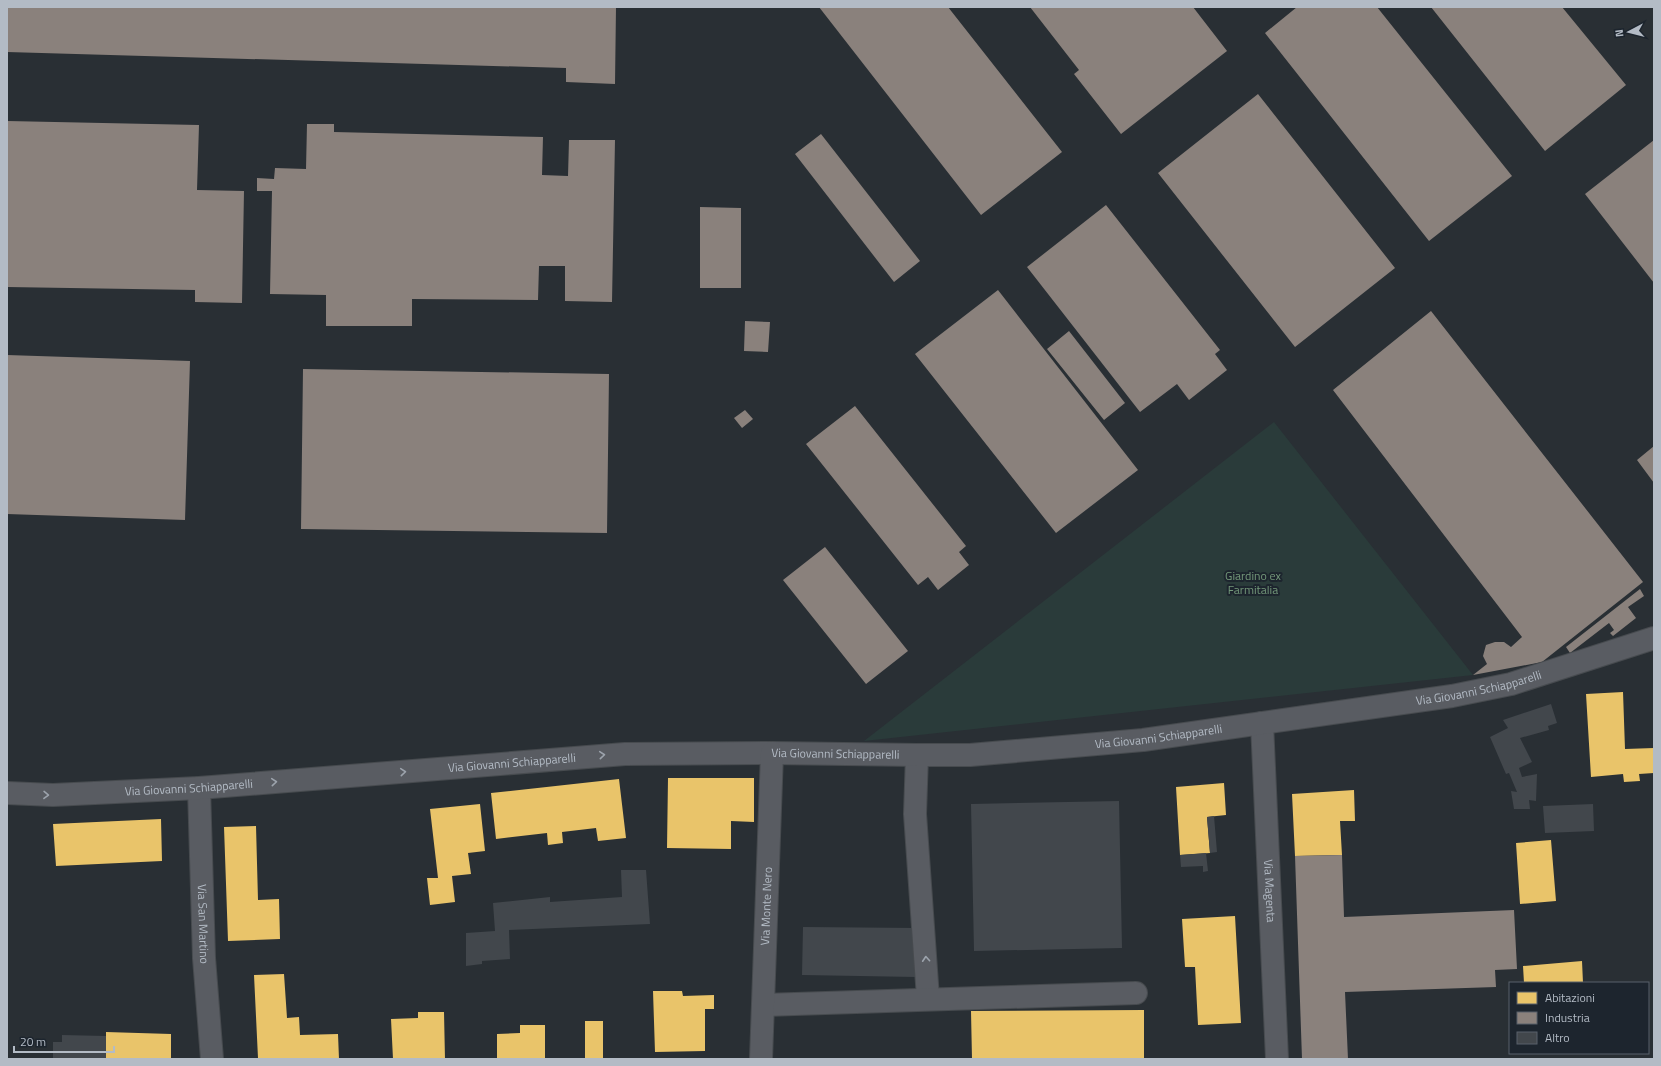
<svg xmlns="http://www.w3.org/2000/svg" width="1661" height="1066" viewBox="0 0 1661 1066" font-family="'Titillium Web',sans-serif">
<rect width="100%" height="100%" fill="#292f34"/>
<path fill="#2a3b3a" d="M1274,422L1473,675L864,741Z"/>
<path fill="#e9c46a" d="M1623,692L1625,749L1654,748V773L1639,774L1640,781L1624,782L1623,774L1591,777L1586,694Z
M668,778H754V822L731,821V849L667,848Z
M619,779L626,838L598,841L596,828L562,832L563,843L548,845L547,833L496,839L491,793Z
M1224,783L1226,815L1207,817L1210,853L1180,855L1176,787Z
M1354,790L1355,821H1340L1342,855L1295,856L1292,794Z
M480,804L485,851L468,853L471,874L452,876L455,902L430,905L427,878H438L430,809Z
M161,819L162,861L56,866L53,824Z
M256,826L258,900L279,899L280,939L228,941L224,827Z
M1551,840L1556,901L1520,904L1516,843Z
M1235,916L1241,1023L1198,1025L1195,967H1185L1182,919Z
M1582,961L1583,983H1524L1523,966Z
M284,974L287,1018L299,1017L300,1035L338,1034L339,1059L258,1058L254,975Z
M653,991H682L683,996L714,995V1009H705V1051L655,1052Z
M1144,1010V1059H972L971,1011Z
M418,1012H444L445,1059H393L391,1019L418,1018Z
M585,1021H603V1059H585Z
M520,1025H545V1059H497V1034L520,1033Z
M106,1032L171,1034V1059H106Z"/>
<path fill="#8a817c" d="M7,7H616L615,84L566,82V68L7,52Z
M819,7H948L1062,152L981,215Z
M1030,7H1193L1227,51L1121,134L1074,74L1079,70Z
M1297,7H1377L1512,176L1429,241L1265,33Z
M1431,7H1562L1626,85L1545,151Z
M1258,94L1395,268L1295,347L1158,173Z
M7,121L199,125L197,190L244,191L242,303L195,302V290L7,287Z
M307,124H334V132L543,137L542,175L568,176L569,140H615L612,302L565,301V266H539L538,300L412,299V326H326V295L270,294L272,191H257V178L274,179L275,168L306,169Z
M821,134L920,261L894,282L795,154Z
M1654,140V283L1585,194Z
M1106,205L1220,350L1215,354L1227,370L1189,400L1177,384L1140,412L1027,267Z
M700,207L741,208V288H700Z
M998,290L1138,470L1056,533L915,354Z
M1431,311L1643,582L1542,662L1473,675L1487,664L1483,656L1486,645L1495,642H1504L1511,647L1522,637L1333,390Z
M745,321L770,322L768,352L744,351Z
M1069,331L1125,403L1104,420L1047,349Z
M7,355L190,361L185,520L7,514Z
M303,369L609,374L607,533L301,529Z
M855,406L966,546L959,552L969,565L938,590L928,577L918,585L806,444Z
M745,410L753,419L742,428L734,418Z
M1654,446V483L1637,460Z
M825,547L908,651L866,684L783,580Z
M1640,589L1644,596L1628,607L1636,618L1613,636L1610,633L1614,630L1609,623L1570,653L1566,647Z
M1342,855L1344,917L1514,910L1517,969L1495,970L1496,987L1345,992L1348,1059H1302L1295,856Z"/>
<path fill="#42474c" d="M1551,704L1557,723L1548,726L1549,730L1520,738L1532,762L1519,768L1522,777L1537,774L1536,801L1529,800L1530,809H1514L1511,791L1517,792L1509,773L1506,774L1490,737L1508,728L1503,720Z
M1119,801L1122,948L974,951L971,804Z
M1593,804L1594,831L1545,833L1543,806Z
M1214,816L1217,852L1210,853L1207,817Z
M1206,853L1208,871L1203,872V866L1181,867L1180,855Z
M621,870H646L650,924L509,930L510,959L482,961V964L466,966V933L495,931L493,903L550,897V902L622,897Z
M803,927L917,928L916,977L802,975Z
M62,1035L106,1036V1059L53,1058V1042H62Z"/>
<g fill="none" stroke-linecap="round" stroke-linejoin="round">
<g stroke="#474b4f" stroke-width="24">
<g id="minor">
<path id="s1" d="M1262,723L1277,1059"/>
<path d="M917,755L915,814L928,998"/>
<path id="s2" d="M199,788L204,958L212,1059"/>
<path id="s3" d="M7,793L53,795L199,788L625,754L772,753L917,755H970L1143,740L1452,696L1511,684L1654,638"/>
<path d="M764,1005L1136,993"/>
<path id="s4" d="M761,1059L772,753"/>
</g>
</g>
<use href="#minor" stroke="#595c62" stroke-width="22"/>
</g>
<defs><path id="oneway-chevron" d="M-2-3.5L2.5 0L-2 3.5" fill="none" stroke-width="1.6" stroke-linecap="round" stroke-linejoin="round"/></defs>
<g stroke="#9ca3ac">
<use href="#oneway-chevron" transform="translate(602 755) rotate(-5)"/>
<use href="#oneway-chevron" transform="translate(403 772) rotate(-5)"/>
<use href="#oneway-chevron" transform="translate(274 782) rotate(-5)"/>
<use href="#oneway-chevron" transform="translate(46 795) rotate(1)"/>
<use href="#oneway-chevron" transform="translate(926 959) rotate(-94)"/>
</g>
<g text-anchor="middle" stroke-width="4" stroke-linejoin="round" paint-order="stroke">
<g font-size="12" fill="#74987a" stroke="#1d252e">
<text x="1253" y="580">Giardino ex<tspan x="1253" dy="14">Farmitalia</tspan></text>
</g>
<g font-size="12" fill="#b3bbc5" stroke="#1d252e">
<text dy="4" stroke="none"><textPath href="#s3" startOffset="1478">Via Giovanni Schiapparelli</textPath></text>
<text dy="4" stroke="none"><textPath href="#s3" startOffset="1154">Via Giovanni Schiapparelli</textPath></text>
<text dy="4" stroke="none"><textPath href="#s3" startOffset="830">Via Giovanni Schiapparelli</textPath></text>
<text dy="4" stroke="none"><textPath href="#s3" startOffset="506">Via Giovanni Schiapparelli</textPath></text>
<text dy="4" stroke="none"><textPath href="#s3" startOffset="182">Via Giovanni Schiapparelli</textPath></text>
<text dy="4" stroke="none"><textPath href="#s1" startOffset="168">Via Magenta</textPath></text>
<text dy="4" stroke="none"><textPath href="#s4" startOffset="153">Via Monte Nero</textPath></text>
<text dy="4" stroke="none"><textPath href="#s2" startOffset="136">Via San Martino</textPath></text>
</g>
</g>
<rect width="1661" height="1066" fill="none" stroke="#b3bbc5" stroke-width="16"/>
<rect x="1509" y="982" width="140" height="72" fill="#1d252e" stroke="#59616a"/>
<rect x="1517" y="992" width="20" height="12" fill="#e9c46a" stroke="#59616a"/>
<text x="1545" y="1002" font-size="12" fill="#b3bbc5">Abitazioni</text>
<rect x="1517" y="1012" width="20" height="12" fill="#8a817c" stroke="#59616a"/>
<text x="1545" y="1022" font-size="12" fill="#b3bbc5">Industria</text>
<rect x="1517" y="1032" width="20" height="12" fill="#42474c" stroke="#59616a"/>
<text x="1545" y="1042" font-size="12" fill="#b3bbc5">Altro</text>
<g transform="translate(1629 32) rotate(263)" stroke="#1d252e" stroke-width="3" paint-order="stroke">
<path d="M0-3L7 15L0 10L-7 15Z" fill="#b3bbc5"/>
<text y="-6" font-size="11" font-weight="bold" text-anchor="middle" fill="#b3bbc5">N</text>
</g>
<path d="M14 1046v6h100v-6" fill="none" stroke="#b3bbc5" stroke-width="2"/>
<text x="20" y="1046" font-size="12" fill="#b3bbc5" stroke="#1d252e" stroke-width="3" paint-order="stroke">20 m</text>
</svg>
